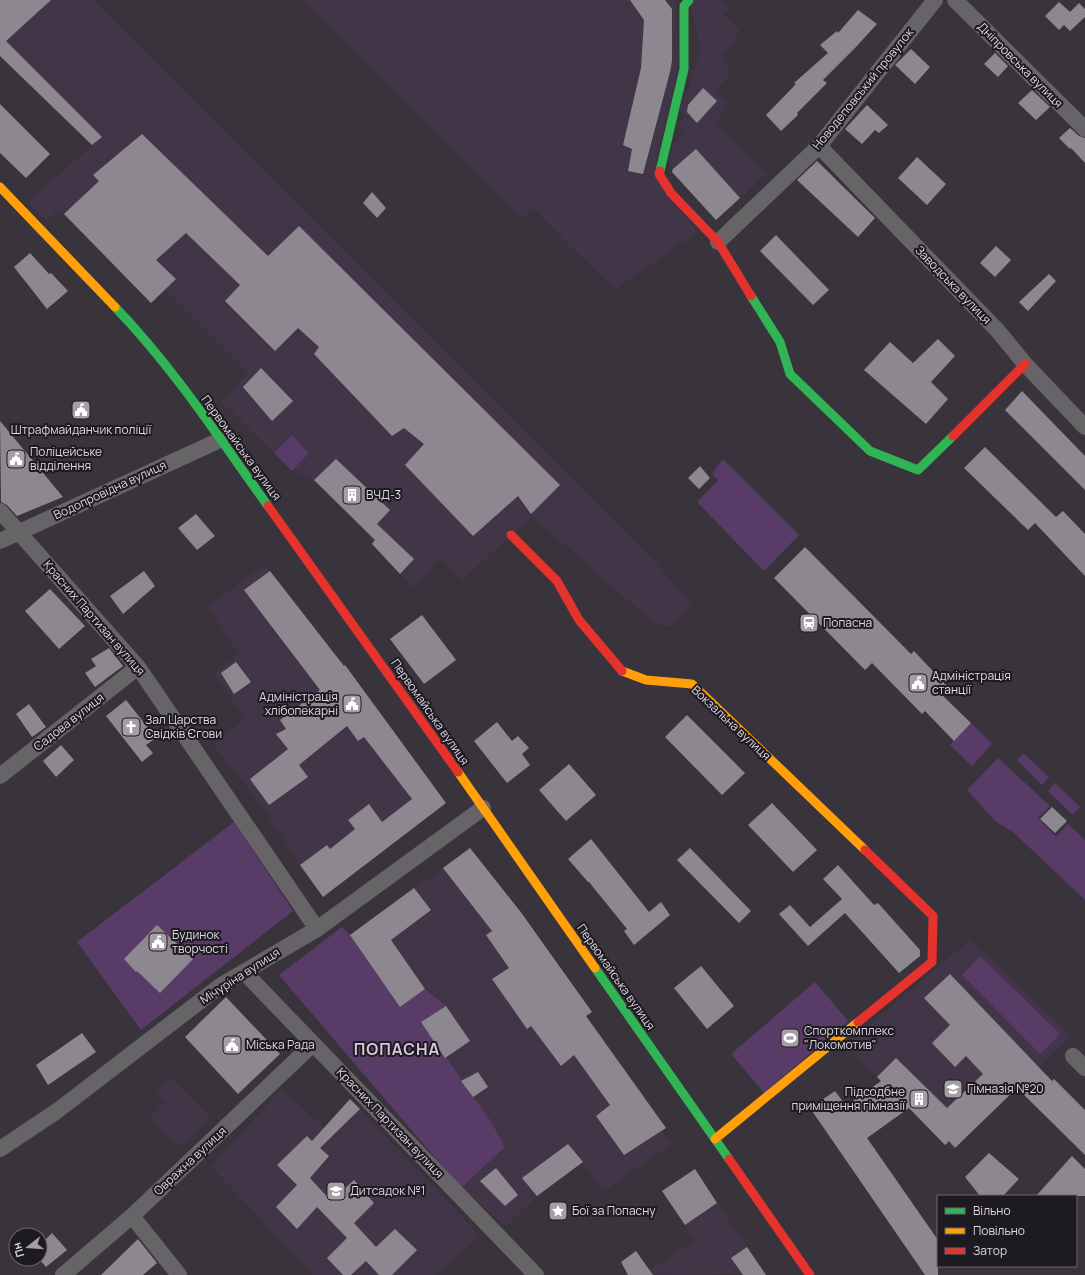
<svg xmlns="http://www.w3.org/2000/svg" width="1085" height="1275" viewBox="0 0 1085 1275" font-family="Manrope,sans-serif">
<rect width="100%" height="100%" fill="#39343c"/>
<path fill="#423548" d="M0,0H93L655,562L691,603L673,627L654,623L532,516L462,580L440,558L414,588L372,544L367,533L314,480L292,471L222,402L248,372L166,290L151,303L59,209L46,221L28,202L102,137L0,36Z
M302,0H673L676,3L678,68L654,169L697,232L631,278L616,290L568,244L533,208L523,218Z
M694,0H721L729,9L724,15L740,31L723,56L730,74L716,91L728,103L716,122L766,174L716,220L672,171L669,164L672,146L684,132L679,125L684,117L679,109L693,76L700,48L690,5Z
M264,565L333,653L345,665L386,721L389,726L368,742L412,799L382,822L369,804L348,820L355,829L330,849L327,845L300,865L264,809L213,744L245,719L215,674L239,654L208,606Z
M443,868L492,931L486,935L509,968L493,980L527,1029L531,1026L560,1065L574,1055L610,1105L596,1116L623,1155L661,1131L671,1144L603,1192L583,1162L537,1196L506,1226L461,1188L505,1147L491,1122L445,1058L469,1041L446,1006L425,989L375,918L397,935L431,910L414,888L431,878Z
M970,940L1072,1036L951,1151L846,1045Z
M171,1078L210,1117L180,1147L150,1117L166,1102L156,1092Z
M282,1089L333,1136L360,1109L480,1236L435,1275H313L211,1166Z
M717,1203L747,1247L743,1274L623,1275L627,1272L621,1262L636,1251L650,1271L695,1240L685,1225Z"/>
<path fill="#593b67" d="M292,435L309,453L292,471L274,453Z
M723,459L799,535L764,571L697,502L718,480L712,474Z
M971,723L992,744L972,766L950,745Z
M1023,753L1049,777L1042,785L1017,760Z
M998,758L1050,806L1038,818L1056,837L1068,824L1085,840V900L1013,832L995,821L967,790Z
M1055,783L1080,807L1073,815L1048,791Z
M234,822L293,911L141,1030L77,942Z
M342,927L350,935L401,1006L425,989L446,1006L421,1022L490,1120L505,1147L461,1188L279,975Z
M980,956L1060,1034L1040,1054L962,975Z
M815,982L848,1021L764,1093L731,1054Z"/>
<path fill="#8d888f" d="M0,0H51L6,41L102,137L92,145L0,56Z
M630,0H665L672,9V61L670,72L643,174L628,171L632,149L623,145L641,68L644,20Z
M1059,2L1070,12L1079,3L1085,9V17L1070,31L1064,25L1059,30L1045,16Z
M858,10L877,24L855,48L823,80L827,83L797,113L798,115L781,131L766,115L796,84L794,83L828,53L820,45L837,31L838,33Z
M911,49L930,67L915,84L895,65Z
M995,53L1008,66L998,77L984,64Z
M703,88L717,101L697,123L687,112L688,105Z
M1032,90L1050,107L1036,120L1018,103Z
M0,104L50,154L26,178L0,153Z
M867,105L888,125L879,133L875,130L862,144L845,129Z
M1070,128L1079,136L1085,138V163L1071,148L1070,149L1059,138Z
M142,134L268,256L299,226L560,485L531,514L518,496L473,536L405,465L424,444L404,428L392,436L314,354L319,347L298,328L275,351L225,301L240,285L186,233L156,260L176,279L151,303L64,214L99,181L93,175Z
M696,149L740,198L716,220L672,172L673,169Z
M917,157L946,184L927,205L898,178Z
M817,161L875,218L858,237L797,180Z
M372,192L386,208L377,218L363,203Z
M776,235L829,290L813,305L760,251Z
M996,246L1011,260L995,277L980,263Z
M30,253L49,274L51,273L68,291L47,309L14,267Z
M1049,274L1056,281L1028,311L1019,302Z
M938,339L955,356L931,382L948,399L926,424L864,370L890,342L913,363Z
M261,368L293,401L272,421L243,387Z
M1022,391L1085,456V490L1005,410Z
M0,421L63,497L17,516L7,505L1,502Z
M985,447L1056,517L1063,511L1085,534V576L1035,523L1028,530L964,468Z
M336,459L390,510L377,524L414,559L400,574L372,544L375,540L314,480Z
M700,466L710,478L699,489L688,478Z
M196,514L215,536L197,550L178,528Z
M805,547L911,654L914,651L949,688L942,695L971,723L954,741L925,711L922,714L872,663L865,670L774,578Z
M144,571L155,586L123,614L110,596Z
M270,571L344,666L345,665L446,803L323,897L300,865L327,845L330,849L355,829L348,820L369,804L382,822L412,799L364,737L358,741L347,726L299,765L308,777L269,805L250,779L288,749L276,734L286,729L280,720L320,690L244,590Z
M50,589L85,626L59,649L25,611Z
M422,615L456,660L424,684L390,639Z
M109,648L123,666L95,687L85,673L96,666L91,659Z
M236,662L251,682L234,694L221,673Z
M126,700L156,738L146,745L153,753L142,762L106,716Z
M29,704L46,727L32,737L16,714Z
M687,715L745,773L722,795L665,737Z
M497,722L512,741L518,736L529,748L522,754L530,765L507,783L474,741Z
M61,745L74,760L56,777L43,761Z
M569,764L596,795L566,821L539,790Z
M772,803L817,850L793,872L748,825Z
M1052,807L1067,821L1055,833L1040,819Z
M591,839L649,912L661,902L670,915L634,945L624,931L627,929L589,882H588L568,859Z
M470,848L520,911L592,1012L586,1016L666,1128L624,1155L596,1116L610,1105L574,1055L561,1066L531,1026L527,1029L492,979L509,968L486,935L492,931L443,868Z
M690,848L751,911L739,923L677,860Z
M838,865L874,905L878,903L920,950V956L899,973L845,913L808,946L779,914L790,905L810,927L842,899L823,879Z
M414,888L431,910L391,940L425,989L400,1007L350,935Z
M157,925L193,959L160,993L137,971L136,972L124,959Z
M701,966L734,1006L707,1029L674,988Z
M950,974L1052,1081L1054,1079L1085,1110V1155L1017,1088L955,1148L949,1141L945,1145L909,1108L867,1138L938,1240V1275H925L810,1108L835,1091L846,1106L881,1081L877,1077L896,1058L947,1108L983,1074L966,1056L955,1067L932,1043L950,1025L924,998Z
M226,997L280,1054L238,1094L185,1037Z
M446,1006L470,1041L445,1058L421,1022Z
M82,1033L96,1052L48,1085L36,1065Z
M478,1072L488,1087L473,1097L461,1081Z
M350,1099L360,1109L320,1148L329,1156L310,1178L331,1201L354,1180L374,1203L354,1223L376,1247L395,1229L417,1250L392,1275H379L366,1261L351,1275H343L327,1258L347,1238L317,1207L297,1229L276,1207L297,1185L277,1165L307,1136L312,1141Z
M568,1144L583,1162L537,1196L522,1178Z
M989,1153L1019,1179L1003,1196H980L965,1177Z
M1072,1156L1085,1169V1196H1036Z
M496,1168L518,1195L505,1206L480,1181Z
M695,1169L717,1203L685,1225L662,1191Z
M52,1233L67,1250L46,1267L40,1260V1245Z
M138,1239L157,1263L143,1275H101Z
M747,1247L766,1275H743L731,1258Z
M636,1251L653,1275H628L621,1262Z"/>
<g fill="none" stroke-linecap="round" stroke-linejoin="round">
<path stroke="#676468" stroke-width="16" d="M955,0L1085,129
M819,146L998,331L1025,364L1085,427
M718,242L819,146L935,0
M0,511L138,667L317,929
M0,541L220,440
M0,776L138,667
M244,972L536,1275
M1073,1056L1085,1068
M0,1149L57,1111L220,986L317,929L483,808
M132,1216L179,1275
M63,1275L132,1216L313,1044"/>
<path stroke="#30b455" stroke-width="9" d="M660,171L684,69V6L689,0
M751,296L780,342L790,374L870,451L918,470L953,436
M115,307C173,367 219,438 268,506
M595,968L729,1159"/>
<path stroke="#ff9f0a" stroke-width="9" d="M0,187L115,307
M622,671L646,680L692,684L865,850
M458,772L595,968
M715,1139L858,1022"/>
<path stroke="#e5322d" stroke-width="9" d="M660,171L659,174L671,193L718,242L751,296
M953,436L1025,364
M268,506L458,772
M511,535L557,581L579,620L622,671
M858,1022L932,962L933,916L865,850
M729,1159L810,1275"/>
</g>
<defs>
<g id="civic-square" transform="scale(1)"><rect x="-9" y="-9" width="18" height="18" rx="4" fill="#a49fa7" stroke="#1e1a21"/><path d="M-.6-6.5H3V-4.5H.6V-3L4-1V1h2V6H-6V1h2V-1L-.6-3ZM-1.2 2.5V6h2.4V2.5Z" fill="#fff"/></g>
<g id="building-square" transform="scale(1)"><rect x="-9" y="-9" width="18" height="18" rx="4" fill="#a49fa7" stroke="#1e1a21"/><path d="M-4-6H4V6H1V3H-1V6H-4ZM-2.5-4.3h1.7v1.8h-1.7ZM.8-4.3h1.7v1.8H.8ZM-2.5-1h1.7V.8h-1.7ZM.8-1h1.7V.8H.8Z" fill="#fff"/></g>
<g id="station-square" transform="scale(1)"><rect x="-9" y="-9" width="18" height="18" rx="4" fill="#a49fa7" stroke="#1e1a21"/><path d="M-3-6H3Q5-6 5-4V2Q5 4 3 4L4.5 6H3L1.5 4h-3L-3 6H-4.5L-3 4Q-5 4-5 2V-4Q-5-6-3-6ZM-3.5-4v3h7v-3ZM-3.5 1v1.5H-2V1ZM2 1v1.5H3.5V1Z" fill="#fff"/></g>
<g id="church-square" transform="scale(1)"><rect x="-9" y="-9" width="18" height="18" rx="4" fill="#a49fa7" stroke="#1e1a21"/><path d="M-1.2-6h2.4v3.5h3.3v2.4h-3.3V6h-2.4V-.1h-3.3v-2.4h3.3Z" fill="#fff"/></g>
<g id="stadium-square" transform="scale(1)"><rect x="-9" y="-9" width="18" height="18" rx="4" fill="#a49fa7" stroke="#1e1a21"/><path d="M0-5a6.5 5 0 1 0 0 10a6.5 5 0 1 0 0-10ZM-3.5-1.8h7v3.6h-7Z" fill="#fff"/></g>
<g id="school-square" transform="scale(1)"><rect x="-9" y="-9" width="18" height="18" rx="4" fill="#a49fa7" stroke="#1e1a21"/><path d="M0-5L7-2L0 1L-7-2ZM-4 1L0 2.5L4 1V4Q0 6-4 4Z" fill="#fff"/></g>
<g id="sight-square" transform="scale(1)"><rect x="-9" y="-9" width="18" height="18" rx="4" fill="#a49fa7" stroke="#1e1a21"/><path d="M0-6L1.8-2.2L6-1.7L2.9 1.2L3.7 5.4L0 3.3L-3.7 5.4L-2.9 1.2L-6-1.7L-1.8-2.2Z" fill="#fff"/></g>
</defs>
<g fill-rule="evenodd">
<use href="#civic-square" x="81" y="410"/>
<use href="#civic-square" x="16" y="459"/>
<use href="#building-square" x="352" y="495"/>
<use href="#station-square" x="809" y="623"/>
<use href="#civic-square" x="918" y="683"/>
<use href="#civic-square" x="352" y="704"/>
<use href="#church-square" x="131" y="727"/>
<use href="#civic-square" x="158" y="942"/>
<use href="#stadium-square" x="790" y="1038"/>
<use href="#civic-square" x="232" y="1045"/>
<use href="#school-square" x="953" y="1089"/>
<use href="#building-square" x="919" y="1099"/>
<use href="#school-square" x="336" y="1191"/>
<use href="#sight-square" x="558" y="1211"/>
</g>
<g text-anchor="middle" stroke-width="4" stroke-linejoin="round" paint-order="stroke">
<g font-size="12" fill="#ded8e1" stroke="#1e1a21">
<text transform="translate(1020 65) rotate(45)" y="4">Дніпровська вулиця</text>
<text transform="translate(863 89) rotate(-51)" y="4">Новодеповський провулок</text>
<text transform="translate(953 285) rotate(46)" y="4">Заводська вулиця</text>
<text transform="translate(241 448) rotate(54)" y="4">Первомайська вулиця</text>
<text transform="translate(110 490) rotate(-25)" y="4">Водопровідна вулиця</text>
<text transform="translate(94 618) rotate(49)" y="4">Красних Партизан вулиця</text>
<text transform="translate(430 712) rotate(55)" y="4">Первомайська вулиця</text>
<text transform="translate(69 722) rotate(-38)" y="4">Садова вулиця</text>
<text transform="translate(731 723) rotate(43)" y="4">Вокзальна вулиця</text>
<text transform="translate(240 976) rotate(-33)" y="4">Мічуріна вулиця</text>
<text transform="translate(616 977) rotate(55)" y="4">Первомайська вулиця</text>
<text transform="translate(390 1123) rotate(46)" y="4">Красних Партизан вулиця</text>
<text transform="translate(190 1161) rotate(-43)" y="4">Овражна вулиця</text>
</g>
<g font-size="12" fill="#ded8e1" stroke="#1e1a21" text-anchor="start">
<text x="81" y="434" text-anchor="middle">Штрафмайданчик поліції</text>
<text x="30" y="456">Поліцейське<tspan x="30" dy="14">відділення</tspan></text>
<text x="366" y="499">ВЧД-3</text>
<text x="823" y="627">Попасна</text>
<text x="932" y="680">Адміністрація<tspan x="932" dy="14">станції</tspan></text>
<text x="338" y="701" text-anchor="end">Адміністрація<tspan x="338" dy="14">хлібопекарні</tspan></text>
<text x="145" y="724">Зал Царства<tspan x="145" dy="14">Свідків Єгови</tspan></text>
<text x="172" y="939">Будинок<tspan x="172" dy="14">творчості</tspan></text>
<text x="804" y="1035">Спорткомплекс<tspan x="804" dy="14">"Локомотив"</tspan></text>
<text x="246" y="1049">Міська Рада</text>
<text x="967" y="1093">Гімназія №20</text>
<text x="905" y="1096" text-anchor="end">Підсодбне<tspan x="905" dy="14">приміщення гімназії</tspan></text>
<text x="350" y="1195">Дитсадок №1</text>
<text x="572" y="1215">Бої за Попасну</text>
</g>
<g font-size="16" font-weight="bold" letter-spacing="1" fill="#d6c9dd" stroke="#1e1a21">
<text x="397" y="1055">ПОПАСНА</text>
</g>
</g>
<rect x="937" y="1195" width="140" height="72" fill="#1e1a21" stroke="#6b666e"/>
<rect x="945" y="1208" width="20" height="6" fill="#30b455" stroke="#6b666e"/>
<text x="973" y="1215" font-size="12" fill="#ded8e1">Вільно</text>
<rect x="945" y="1228" width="20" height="6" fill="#ff9f0a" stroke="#6b666e"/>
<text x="973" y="1235" font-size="12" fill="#ded8e1">Повільно</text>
<rect x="945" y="1248" width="20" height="6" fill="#e5322d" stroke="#6b666e"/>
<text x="973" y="1255" font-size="12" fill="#ded8e1">Затор</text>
<g transform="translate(28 1247) rotate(253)"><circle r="19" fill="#1e1a21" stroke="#6b666e"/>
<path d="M0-3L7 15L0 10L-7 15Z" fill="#a49fa7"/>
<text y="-6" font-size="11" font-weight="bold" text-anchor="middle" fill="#ded8e1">Пн</text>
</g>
</svg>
